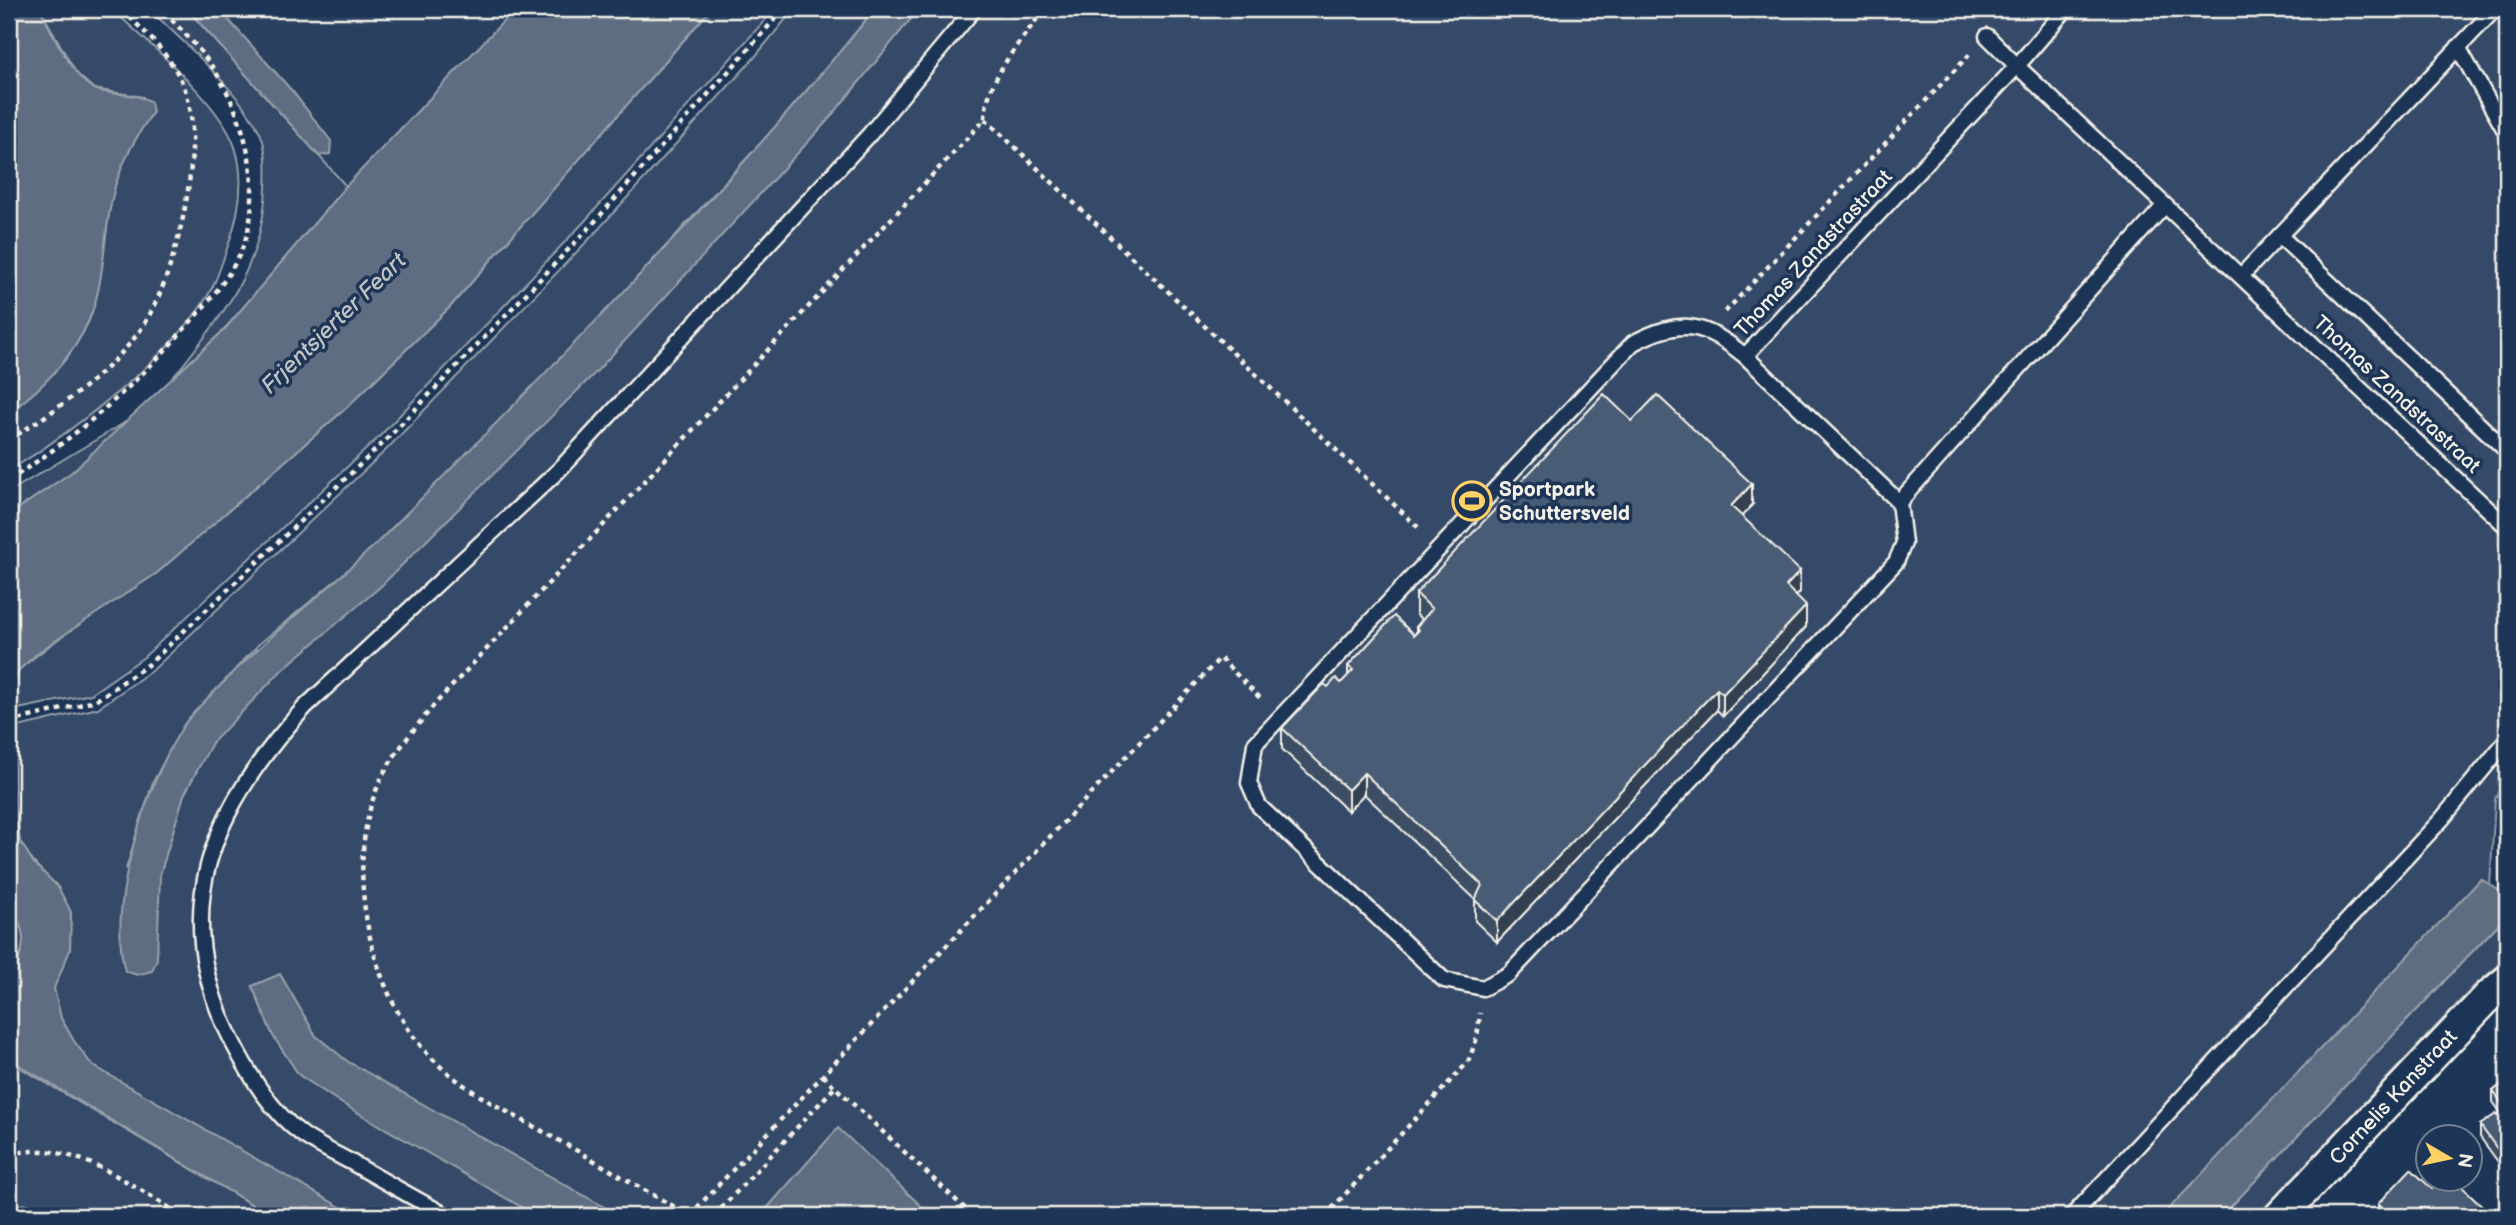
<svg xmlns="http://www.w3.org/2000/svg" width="2516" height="1225" viewBox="0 0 2516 1225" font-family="'Balsamiq Sans',sans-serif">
<rect width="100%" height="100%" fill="#1d3557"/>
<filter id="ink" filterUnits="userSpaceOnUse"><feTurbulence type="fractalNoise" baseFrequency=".0143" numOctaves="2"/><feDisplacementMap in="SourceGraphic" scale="14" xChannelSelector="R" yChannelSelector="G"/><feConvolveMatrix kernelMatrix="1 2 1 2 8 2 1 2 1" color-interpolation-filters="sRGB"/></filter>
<g filter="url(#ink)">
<path fill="#2a4060" d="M219,9H515L346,186L319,156L324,157L332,149L331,141L293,92Z"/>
<path fill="#354a67" stroke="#949ea8" stroke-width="2" d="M40,9H112C147,42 220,102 235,147C246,180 239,215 228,246C223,259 219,274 213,286C181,351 70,433 9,471V412C41,390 73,357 89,320C107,277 102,227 116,183C124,158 138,133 153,112L143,97L94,89L76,73Z
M149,9H187L346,186L224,330L171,380C217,321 258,277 265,200C267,181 268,160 263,141C251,101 180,39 149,9Z
M711,9H775L584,222L377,439L144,657L91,694L13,710L14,685L18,670L79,623L157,573L345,409L449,308Z
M794,9H875L804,96L573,347L358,562L259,644L185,723L153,782L126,869L205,721L588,358L897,9H2507V774L2495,799L2490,886L2480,880L2176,1216H327L71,1066L45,993L58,887C45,874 27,860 20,842C9,813 15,760 14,728L98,708L154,669L387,449L595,233L754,58Z
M129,420L72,472L9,515V492Z
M2507,915V959L2476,984L2257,1216H2222Z
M22,925L24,950L9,994V932Z
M9,1059L14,1064L271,1216H61L27,1204L9,1206Z"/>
<path fill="#5e6d82" stroke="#9aa2ab" stroke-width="2" d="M9,9H40C52,31 73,81 97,90C115,96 136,92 151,102L153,112C138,133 124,158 116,183C102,227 107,277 89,320C73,357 41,390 9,412Z
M187,9H219L293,92L331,141L330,154L319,156Z
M515,9H711L449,308L345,409L157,573L40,651L19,670L14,685L15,804L20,841L34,863L58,887L71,912L70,950L54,988L61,1018L74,1041L92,1065L356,1216H271L9,1059C9,1037 6,1013 9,992C17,949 36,947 9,903V515L72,472L224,330L346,186Z
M875,9H919L829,119L597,371L380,587L283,669L212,743L184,795L160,875L157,959L152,971L137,975L125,971C107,903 146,783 184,725C194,710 210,696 223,683C273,630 333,587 385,535C555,365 724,194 875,9Z
M2481,879L2505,894L2507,915L2222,1216H2162Z
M280,974L316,1036L347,1061L620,1216H537L341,1103L299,1075L273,1036L252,986Z
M838,1128L932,1216H760Z"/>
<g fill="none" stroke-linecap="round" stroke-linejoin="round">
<g stroke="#f4f1e8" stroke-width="19">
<path id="service" d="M1987,36L2017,66L2066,9
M2458,47L2507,134
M2165,205L1899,502L1745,356L2017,66L2507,527
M2280,236L2507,451
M2241,276L2495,9
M1745,356C1704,323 1682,317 1633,343L1255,744L1249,783L1259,806L1444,980L1483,988L1509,974L1896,562L1904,543L1899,502
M447,1216C414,1198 382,1180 349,1161C334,1153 317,1145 303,1135C272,1113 250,1076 233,1043C165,911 212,808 305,707L558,471L869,135L974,9
M2072,1216L2442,819L2507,740"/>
</g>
<g stroke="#f4f1e8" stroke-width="35">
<path id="minor" d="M2280,1216L2488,997L2507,981"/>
</g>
<path stroke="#f4f1e8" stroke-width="4.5" stroke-dasharray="5 5" stroke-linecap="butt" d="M985,119L1420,529
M1725,312L1970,54
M9,440C56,410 105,377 139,332C175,284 208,143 184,87C172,56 144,31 121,9
M9,480C73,439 127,393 178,336C205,305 241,269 249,226C260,171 241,106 208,61C194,42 177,26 162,9
M9,722L95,701L149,664L382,444L590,227L784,9
M823,1075L835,1087
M9,1155C70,1136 133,1187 183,1216
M9,1214L39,1216
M690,1215L1220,658L1261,699
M692,1216C647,1193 603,1165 558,1140C513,1114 461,1091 426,1052C366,985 342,858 382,777C396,750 416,727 435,704L985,119C986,78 1021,42 1044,9
M714,1216L835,1087L973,1216
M1325,1216L1468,1062L1477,1038L1480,1013"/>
<use href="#service" stroke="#1d3557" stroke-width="14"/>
<use href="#minor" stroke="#1d3557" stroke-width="30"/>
</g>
<path fill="#3e4e64" stroke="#f4f1e8" stroke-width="2" d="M1752,505L1741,516L1800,592L1796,596L1806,627L1723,716L1717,710L1497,942L1475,921V899L1364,794L1348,811L1282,749V728L1328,687L1341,683L1348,676V666L1414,635L1416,633V627L1422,620L1416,614V593Z
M2507,1080L2506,1173L2480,1137V1125L2501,1113L2493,1102V1091Z
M2432,1189L2493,1216H2379L2378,1215V1204Z"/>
<path fill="#324051" stroke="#f4f1e8" stroke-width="2" d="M1752,484V505L1731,528V506Z
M1800,571V592L1786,607V586Z
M1806,606V627L1723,716V694Z
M1717,689V710L1497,942V921Z
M1364,773V794L1348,811V790Z
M2507,1160V1172L2506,1173V1161Z"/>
<path fill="#485b74" stroke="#f4f1e8" stroke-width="2" d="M1604,394L1632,421L1657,395L1752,484L1731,506L1800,571L1786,586L1806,606L1723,694L1717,689L1497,921L1475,900L1482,885L1364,773L1348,790L1282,728L1324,684L1328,687L1336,678L1341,683L1353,670L1348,666L1394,616L1414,635L1419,630L1416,627L1432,609L1416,593Z
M2507,1080V1160L2506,1161L2480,1125L2496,1114L2497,1116L2506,1109L2493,1091Z
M2411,1169L2432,1189L2441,1180H2455L2493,1216H2391L2378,1204Z"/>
</g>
<defs>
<g id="stadium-ring" transform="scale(2.0125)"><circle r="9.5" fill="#1d3557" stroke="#ffd166" stroke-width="1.5"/><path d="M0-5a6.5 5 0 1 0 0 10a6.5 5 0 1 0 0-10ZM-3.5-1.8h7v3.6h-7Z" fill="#ffd166"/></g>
</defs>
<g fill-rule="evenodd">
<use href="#stadium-ring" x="1472" y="501"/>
</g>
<g text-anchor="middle" stroke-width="7" stroke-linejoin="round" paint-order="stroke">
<g font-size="21" fill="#f4f1e8" stroke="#1d3557">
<text transform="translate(1813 253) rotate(-47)" y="7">Thomas Zandstrastraat</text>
<text transform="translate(2397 394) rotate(43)" y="7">Thomas Zandstrastraat</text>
<text transform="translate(2393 1097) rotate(-47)" y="7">Cornelis Kanstraat</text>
</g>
<g font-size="21" font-weight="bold" fill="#f4f1e8" stroke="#1d3557" text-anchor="start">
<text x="1499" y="496">Sportpark<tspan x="1499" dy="24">Schuttersveld</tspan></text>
</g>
<g font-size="23" font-style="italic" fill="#c0c3c4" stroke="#1d3557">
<text transform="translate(333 323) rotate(-44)" y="8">Frjentsjerter Feart</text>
</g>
</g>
<rect width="2516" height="1225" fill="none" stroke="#1d3557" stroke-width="35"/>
<rect x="18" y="18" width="2481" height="1190" fill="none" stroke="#f4f1e8" stroke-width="2.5" filter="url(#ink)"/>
<g transform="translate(2449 1158) rotate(99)"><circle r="33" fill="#1d3557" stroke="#738091" stroke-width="2"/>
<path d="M0-5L12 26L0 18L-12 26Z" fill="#ffd166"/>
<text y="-10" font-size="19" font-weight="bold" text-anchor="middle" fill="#f4f1e8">N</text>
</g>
</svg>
